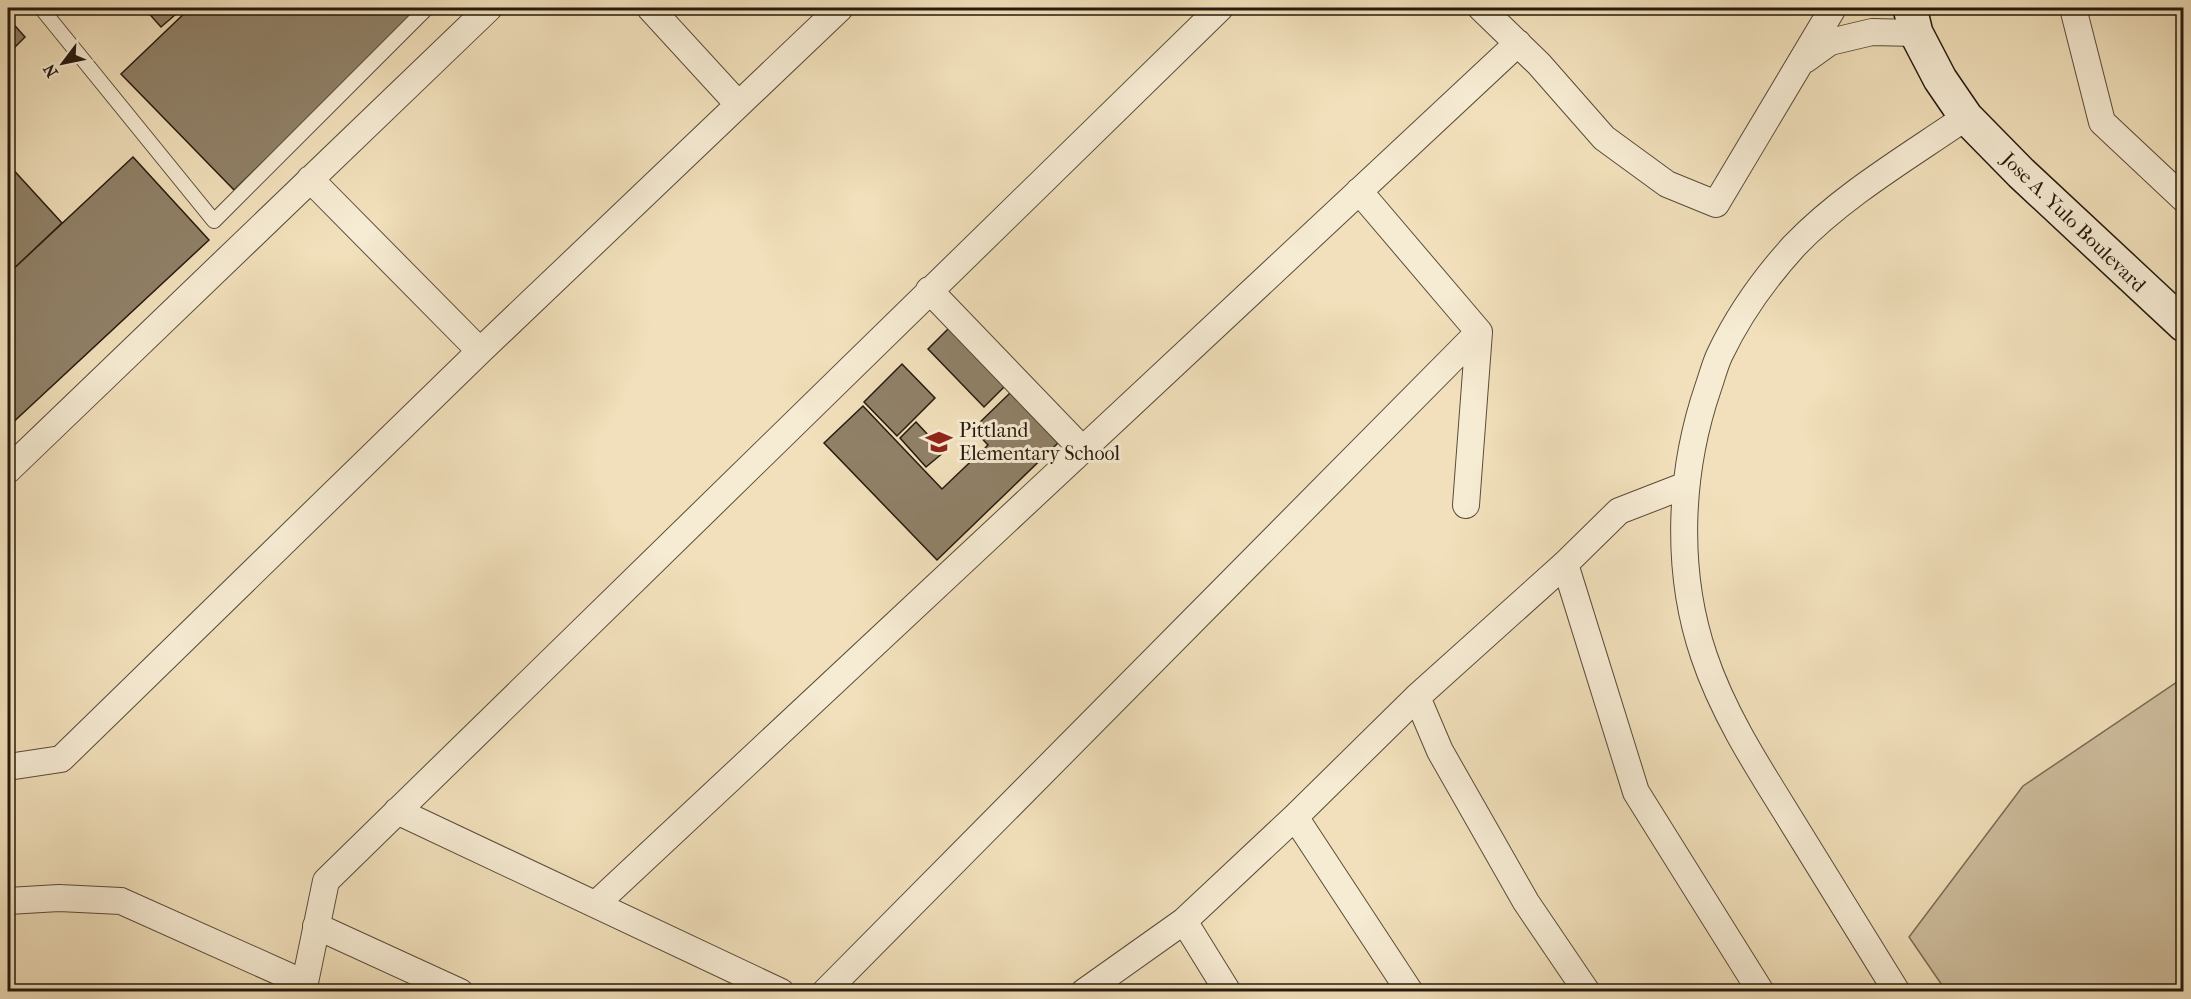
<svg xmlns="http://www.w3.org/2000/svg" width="2191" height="999" viewBox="0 0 2191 999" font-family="'IM FELL French Canon',serif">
<rect width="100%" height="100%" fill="#f1e0bb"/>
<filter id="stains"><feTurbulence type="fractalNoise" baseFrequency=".00333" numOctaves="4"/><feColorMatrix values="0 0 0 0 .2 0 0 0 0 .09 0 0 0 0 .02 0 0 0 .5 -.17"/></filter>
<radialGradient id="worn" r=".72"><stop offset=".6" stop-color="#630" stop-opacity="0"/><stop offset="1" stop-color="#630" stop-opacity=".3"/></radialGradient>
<path fill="#cebe9e" stroke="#7a6c56" stroke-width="1.5" d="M2183,678V991H1946L1909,937L2023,786Z"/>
<path fill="#908168" stroke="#261a0f" stroke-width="1.5" d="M144,8H183L161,27Z
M190,8H423L234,190L121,74Z
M8,18L25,37L8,54Z
M133,157L209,240L8,427V274Z
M8,164L62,223L8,274Z
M949,328L1005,386L984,407L928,349Z
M902,364L935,398L897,436L864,402Z
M1010,393L1058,443L937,560L824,443L863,406L942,489L988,445L973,429Z
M916,422L944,452L926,467L900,438Z"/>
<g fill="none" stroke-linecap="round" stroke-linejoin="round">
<g stroke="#594c3a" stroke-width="16">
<path id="service" d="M41,8L214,221L427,8"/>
</g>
<g stroke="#594c3a" stroke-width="28">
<path id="minor" d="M650,8L738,104
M1481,8L1539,64L1604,138L1667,184L1716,204L1833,8
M2073,8L2102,122L2184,199
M1805,60L1830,42L1872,32L1916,33
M310,179L480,351
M1359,191L1479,332L1466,505
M929,290L1082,449
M8,470L489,8
M1565,564L1636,792L1761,992
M1417,697L1440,751L1526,902L1587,992
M8,767L61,759L480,351L840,8
M397,811L781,992
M1295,817L1410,992
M8,901L59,898L121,901L304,983
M596,904L1518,43
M1184,921L1228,992
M316,926L460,992
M303,992L326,881L1220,8
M825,992L1479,332
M1084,992L1184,921L1295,817L1417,697L1565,564L1619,511L1686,485
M1897,992C1859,931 1821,870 1784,809C1754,761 1722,710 1704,656C1675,571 1679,473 1708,388C1712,377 1715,364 1720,354C1739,314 1765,278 1794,246C1843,195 1908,157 1966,117"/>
</g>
<g stroke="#261a0f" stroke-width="36">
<path id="secondary" d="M1910,8L1916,33L1940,79L1966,117L2021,173L2184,325"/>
</g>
<use href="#service" stroke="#f6ebd3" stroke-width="14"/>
<use href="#minor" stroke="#f6ebd3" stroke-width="26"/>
<use href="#secondary" stroke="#f6ebd3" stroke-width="33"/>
</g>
<defs>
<g id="school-bare" transform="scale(2.07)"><path d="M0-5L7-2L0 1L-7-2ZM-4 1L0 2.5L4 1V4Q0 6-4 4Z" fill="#8f2418" stroke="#f6ebd3" stroke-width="2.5" paint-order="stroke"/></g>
</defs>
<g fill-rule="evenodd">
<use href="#school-bare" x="939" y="442"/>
</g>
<g text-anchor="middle" stroke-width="6" stroke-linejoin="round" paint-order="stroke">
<g font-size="20" fill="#261a0f" stroke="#f6ebd3">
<text transform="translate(2074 222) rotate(44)" y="7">Jose A. Yulo Boulevard</text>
</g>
<g font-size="20" fill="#261a0f" stroke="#f6ebd3" text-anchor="start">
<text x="959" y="437">Pittland<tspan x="959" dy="23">Elementary School</tspan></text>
</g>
</g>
<rect width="2191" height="999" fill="none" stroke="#f1e0bb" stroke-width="30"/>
<rect x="9" y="9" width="2173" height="981" fill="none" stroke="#261a0f" stroke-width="3"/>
<rect x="15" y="15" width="2161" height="969" fill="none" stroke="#261a0f" stroke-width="1.5"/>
<g transform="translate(63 63) rotate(238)" stroke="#f6ebd3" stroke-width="4.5" paint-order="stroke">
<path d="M0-4.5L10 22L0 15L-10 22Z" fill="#261a0f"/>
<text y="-9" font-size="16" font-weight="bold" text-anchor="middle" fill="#261a0f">N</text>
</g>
<rect width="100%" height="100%" filter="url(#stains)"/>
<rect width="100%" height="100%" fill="url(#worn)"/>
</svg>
